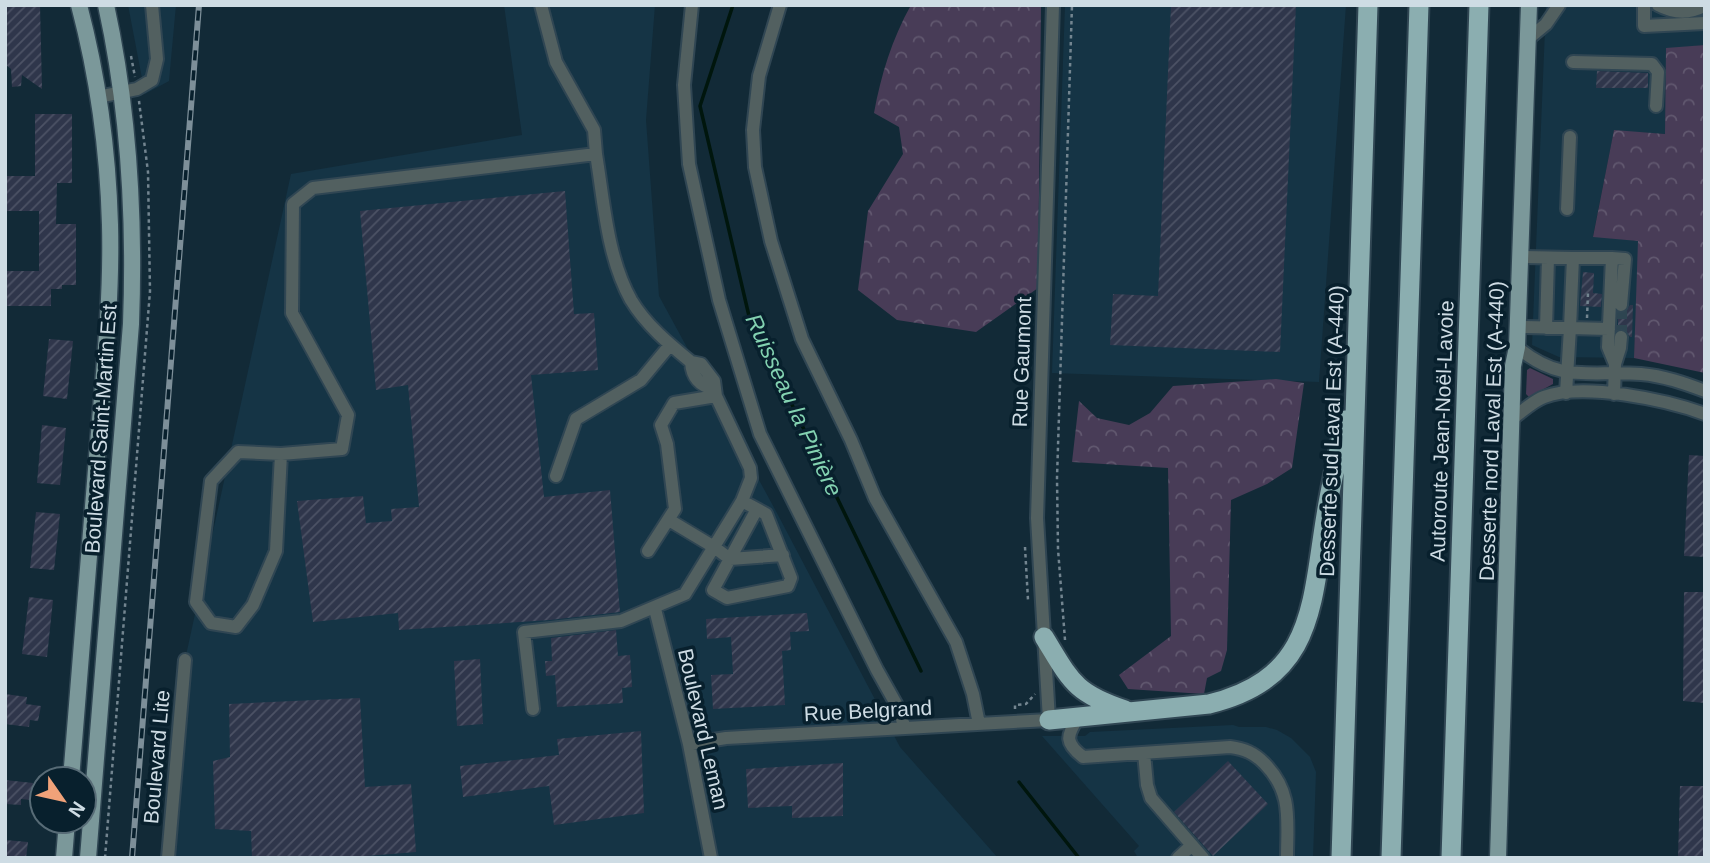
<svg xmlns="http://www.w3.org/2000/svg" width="1710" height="863" viewBox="0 0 1710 863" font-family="Helvetica,sans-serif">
<defs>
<pattern id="forest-crowns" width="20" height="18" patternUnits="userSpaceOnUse" patternTransform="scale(1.75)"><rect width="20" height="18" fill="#483c57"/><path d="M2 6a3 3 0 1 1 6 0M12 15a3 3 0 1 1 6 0" fill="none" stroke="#61586f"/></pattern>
<pattern id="building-hatch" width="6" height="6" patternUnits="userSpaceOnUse" patternTransform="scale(1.75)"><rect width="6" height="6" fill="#2f364b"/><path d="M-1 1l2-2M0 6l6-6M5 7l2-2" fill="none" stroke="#4c5265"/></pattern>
</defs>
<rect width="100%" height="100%" fill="#122a37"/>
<path fill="#153445" d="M128,5H176L169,81L145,94Z
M504,5H655L646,120L659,296L778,515L900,747L998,858H168L185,660L291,174L522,135Z
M1065,5H1346L1319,382L1052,373Z
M1546,5H1705V45L1666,49V134L1614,131L1593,236L1639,241L1634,358L1559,357L1532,345Z
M1233,725L1239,727H1266L1277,730L1291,738L1310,757L1316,772L1313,858H1138L1134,851L1139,846L1042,736H1085L1090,732Z"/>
<path fill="#483c57" d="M1530,368L1553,379V384L1529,397L1526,394L1527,370Z"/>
<path fill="url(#forest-crowns)" d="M911,5H1041L1038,288L976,332L897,320L858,290L868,211L903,154L899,127L874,113C881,75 892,39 911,5Z
M1705,45V373L1634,358L1638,241L1593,237L1614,130L1665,134L1666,48Z
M1276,379L1304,383L1292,468L1267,484L1231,500L1227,650L1221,671L1207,678L1204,694L1128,689L1119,675L1171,636L1168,468L1072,462L1079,401L1097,418L1129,425L1150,413L1173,386Z"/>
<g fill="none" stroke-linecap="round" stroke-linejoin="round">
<path stroke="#00160d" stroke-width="3.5" d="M733,5L700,106L749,316L921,671
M1019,782L1079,858"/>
</g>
<path fill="url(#building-hatch)" d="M5,5H40L42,89L22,75L21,86L12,87L11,69L6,65Z
M1171,5H1296L1280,352L1110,345L1113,294L1158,296Z
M1597,71L1648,73V88H1596Z
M35,114H72V183H57L56,224H76V285H62V289H51V306H5V271H39V211H5V176H35Z
M565,191L574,314L594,313L598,370L531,375L544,497L610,490L620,612L550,620L399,630L398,613L313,622L297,501L363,496L366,523L392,521L391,509L419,507L408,385L376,390L360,211Z
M1583,272L1594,273L1593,293L1602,294L1601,307L1580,306Z
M1630,305H1633L1632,337H1630L1625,330L1618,328V313H1625Z
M49,339L73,341L67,399L43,396Z
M42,425L66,428L60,485L37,483Z
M1689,455L1705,456V557L1684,556Z
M36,512L60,514L54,570L30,568Z
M1684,592H1705V703L1683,701Z
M29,597L53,600L47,657L22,654Z
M807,613L809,631L790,632L791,650L782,651L785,705L713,709L711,675L733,674L731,637L707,639L706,619Z
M616,630L618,656L630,655L632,687L622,688L623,703L557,707L555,675L546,676L545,661H552L551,638Z
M480,659L483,724L457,726L454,661Z
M5,694L27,697L26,704L41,706L38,721L30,720L29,727L5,724Z
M360,698L365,787L411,784L416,852L342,858H252L251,831L215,829L213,761L230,757L229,704Z
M641,731L644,813L554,825L549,786L463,797L460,766L559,755L557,739Z
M1228,761L1268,804L1213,856L1174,812Z
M843,763V816L792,818V806L748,808L746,769Z
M5,780L33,783L31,800L21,799V805L5,804Z
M1680,786H1705V858H1678Z
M5,840L28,842L26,858H5Z"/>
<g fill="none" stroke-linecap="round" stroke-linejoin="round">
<path stroke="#2e4551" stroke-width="12" stroke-dasharray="12 6" stroke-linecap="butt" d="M1621,337V305"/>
<g stroke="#304653" stroke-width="16">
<path id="minor" d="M541,5L556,62L594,130L596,154
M692,5L684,85L689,164L719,300L760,434L877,670L900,711L904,727
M780,5L759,76L753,130L755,167L771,241L802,339L851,440L875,498L956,642L973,694L979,724
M1644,5V26L1705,23
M1658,5C1673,13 1689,14 1704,6
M1528,39L1546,24L1559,5
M1573,62L1652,64L1658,72L1656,106
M98,97L137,89L152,80L157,59L152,5
M1567,209L1570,137
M1521,257L1573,258L1570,328L1609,329
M1573,258H1612L1608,347L1615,364L1614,394
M1612,258L1625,259L1621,305
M1518,327L1570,328L1566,393
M1546,328L1548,258
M1517,347C1561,384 1590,370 1641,374C1664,376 1684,383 1705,391
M1615,364L1620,348L1621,337
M714,389C700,386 692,377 691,362L701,364L714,381L716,396
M1513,418C1523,411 1533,401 1544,397C1583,382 1667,400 1705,414
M281,454L276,551L253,605L236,627L211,623L196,602L211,481L238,452L281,454L342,449L348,415L292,313L293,204L313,188L596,154C604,202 607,257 631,300C646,325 669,344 691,362
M556,476L576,419L641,380L670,345
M742,501L766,514L791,578L788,586L727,598L713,590L757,509
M669,520L714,547L730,559L783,555
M655,609L689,744L711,858
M533,709L524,632L621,621L685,594L742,501L751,478L750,468L716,396L674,403L661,425L667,444L675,509L648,551
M1078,718C1066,736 1065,743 1083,757L1230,747C1245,749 1254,753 1264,763C1293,792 1287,820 1287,858
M1049,720L1037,518L1053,5
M689,744L726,738L1049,720
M1144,753L1147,785L1151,798L1203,858
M168,858L185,660
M1178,858L1192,845"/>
</g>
<g stroke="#304653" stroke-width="19">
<path id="major" d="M71,779C80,672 89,565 97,457C103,380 112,302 110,225C108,151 98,77 79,5
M64,858L67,821
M88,858L131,324C135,217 129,110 106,5
M1498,858L1513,366L1517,347L1529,5"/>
</g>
<g stroke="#304653" stroke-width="23">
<path id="highway" d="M1044,637C1071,681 1074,693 1125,710
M1049,720L1209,704C1315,678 1311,605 1326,515C1331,483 1339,452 1345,420
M1341,858L1368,5
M1391,858L1419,5
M1451,858L1479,5"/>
</g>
<path stroke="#738590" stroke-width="2.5" stroke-dasharray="3.5 3.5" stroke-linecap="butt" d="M131,56L135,77
M1587,318L1588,293
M1025,547L1028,600
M1065,640L1058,549L1057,478L1072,5
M1015,709V705L1026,704L1035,694
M105,858L150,291L148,172L139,101"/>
<use href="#minor" stroke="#526060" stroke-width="12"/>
<use href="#major" stroke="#7b989a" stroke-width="16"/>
<use href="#highway" stroke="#8baeb0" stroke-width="19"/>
<g stroke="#7d8f99" stroke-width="6">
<path id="rail" d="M132,858L199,5"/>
</g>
<use href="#rail" stroke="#08202d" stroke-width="3.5" stroke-dasharray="10" stroke-linecap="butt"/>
</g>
<g text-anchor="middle" stroke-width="7" stroke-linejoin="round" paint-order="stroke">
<g font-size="21" fill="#cedce4" stroke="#08202d">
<text transform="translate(1022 362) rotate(-88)" y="7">Rue Gaumont</text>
<text transform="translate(101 429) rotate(-86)" y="7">Boulevard Saint-Martin Est</text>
<text transform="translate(1332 431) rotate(-88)" y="7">Desserte sud Laval Est (A-440)</text>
<text transform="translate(1442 431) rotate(-88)" y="7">Autoroute Jean-Noël-Lavoie</text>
<text transform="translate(1492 431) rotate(-88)" y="7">Desserte nord Laval Est (A-440)</text>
<text transform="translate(868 711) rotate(-3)" y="7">Rue Belgrand</text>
<text transform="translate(703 729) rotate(77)" y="7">Boulevard Leman</text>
<text transform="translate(157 757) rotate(-85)" y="7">Boulevard Lite</text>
</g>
<g font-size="23" font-style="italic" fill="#83d2b1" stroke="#08202d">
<text transform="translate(794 405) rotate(65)" y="8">Ruisseau la Pinière</text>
</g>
</g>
<rect width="1710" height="863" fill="none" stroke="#cedce4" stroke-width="14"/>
<g transform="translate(63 800) rotate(124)"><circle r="33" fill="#08202d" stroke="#576b76" stroke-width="2"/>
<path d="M0-5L12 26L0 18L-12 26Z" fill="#f0a279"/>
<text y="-10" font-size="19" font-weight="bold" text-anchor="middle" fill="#cedce4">N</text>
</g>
</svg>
